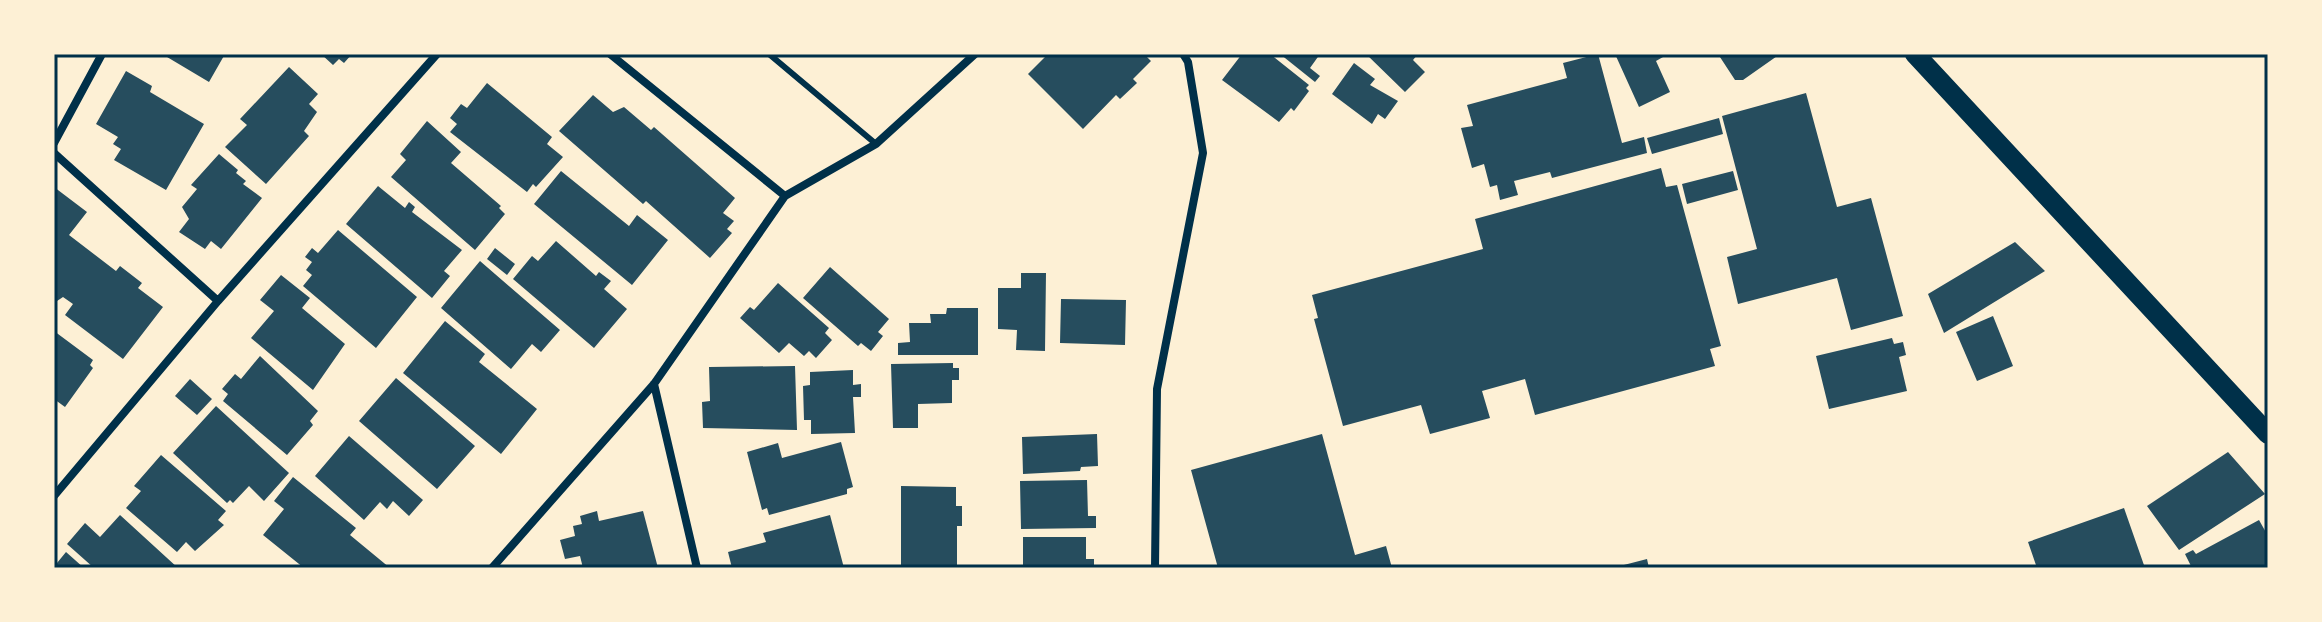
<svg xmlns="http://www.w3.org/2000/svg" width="2322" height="622" viewBox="0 0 2322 622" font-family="Quicksand,sans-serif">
<rect width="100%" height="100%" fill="#fdf0d5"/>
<path fill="#264d5e" d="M162,54H225L209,82Z
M321,54H352L344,63L339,59L333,65Z
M1048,54H1144L1151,61L1133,79L1137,83L1120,99L1116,95L1083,129L1028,74Z
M1242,54H1270L1309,85L1306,88L1309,91L1294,111L1291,108L1279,122L1222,80Z
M1280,54H1320L1310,68L1320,76L1315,82Z
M1366,54H1418L1413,60L1425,72L1405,92Z
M1598,54L1622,143L1644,137L1647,153L1552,178L1550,172L1514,181L1518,195L1500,200L1497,185L1490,187L1484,164L1472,168L1461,128L1473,126L1467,105L1567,78L1563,63Z
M1615,54H1662L1663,57L1656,61L1670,92L1639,107Z
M1718,54H1780L1743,80H1735Z
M1354,63L1375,79L1370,85L1398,101L1385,119L1378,114L1372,124L1332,94Z
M289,67L318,94L309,104L317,112L304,131L309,136L266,184L225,147L247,125L240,119Z
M126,71L152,86L150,92L204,124L166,190L114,160L121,149L113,144L118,137L96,124Z
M487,83L552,137L547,144L563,157L536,187L533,184L527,192L450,132L457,124L450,118L461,104L467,108Z
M1806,93L1837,207L1871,198L1903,316L1851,330L1837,278L1738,304L1727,257L1757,249L1722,116Z
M593,95L613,112L624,107L651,130L654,127L735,198L723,213L734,221L727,229L732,233L710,258L646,201L643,204L559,131Z
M1719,118L1723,134L1652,154L1647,138Z
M427,121L461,152L451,163L501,206L499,208L505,214L475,250L391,177L406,160L400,154Z
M219,154L238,170L236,173L246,181L243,184L262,198L221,249L211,241L205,249L179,232L189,219L182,207L197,189L191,185Z
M1661,168L1666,187L1677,185L1721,346L1710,349L1715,366L1535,415L1525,379L1482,391L1490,418L1430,434L1421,405L1343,426L1314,319L1318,318L1312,295L1483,249L1475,219Z
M561,171L629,226L637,215L668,240L632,285L534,204Z
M1733,171L1738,190L1687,204L1682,184Z
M378,186L405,208L409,202L415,207L412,212L462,250L444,271L450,276L432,298L346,224Z
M54,187L87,212L69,235L116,271L120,266L142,283L138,288L163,307L123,359L65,315L73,304L63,297L54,303Z
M338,230L417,297L376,348L303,286L312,275L306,270L312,262L305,257L312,248L318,253Z
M556,241L596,276L599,272L611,281L604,289L627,309L594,348L513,279L532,256L538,261Z
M2015,242L2045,271L1944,333L1928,294Z
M495,248L515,264L507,275L487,259Z
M480,261L560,330L541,352L532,344L511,369L441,308Z
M830,267L889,319L878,332L883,336L871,351L861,343L858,346L803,298Z
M1021,273H1046L1045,351L1016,350L1017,330L998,329V288H1021Z
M281,275L310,298L302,308L345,344L313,390L251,338L274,311L260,300Z
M778,283L829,328L825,333L832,340L816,358L809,351L804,356L789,343L779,353L740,318L750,307L754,310Z
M1061,299L1126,300L1125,345L1060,343Z
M947,308H978V355H898V343L910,342L909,323H931L930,314H946Z
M1993,316L2013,366L1977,381L1956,332Z
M445,321L485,354L479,362L537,409L501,454L403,373Z
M54,331L93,360L90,365L93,368L65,407L54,399Z
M1892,338L1894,344L1903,342L1906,355L1899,357L1907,391L1829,409L1816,356Z
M260,356L318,411L310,421L313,425L287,455L223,401L228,394L222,389L235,374L241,379Z
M953,363V368H959V380H952V403L918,404V428H893L891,364Z
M795,366L797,430L703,428L702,402L710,401L709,367Z
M853,370V385L861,384V397H853L855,433L811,434V420H804L803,386L810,385V372Z
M396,378L475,446L437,489L359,421Z
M190,379L212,399L197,415L175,396Z
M216,406L289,473L264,501L249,486L233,503L230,500L227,503L173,453Z
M1097,434L1098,466L1081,467L1080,471L1023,474L1022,437Z
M1322,434L1355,555L1386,546L1392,568H1218L1191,470Z
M349,436L423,500L409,516L393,501L387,509L380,502L364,520L315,476Z
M841,442L853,487L847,489V494L769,515L767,508L762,510L747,452L778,443L782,458Z
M2228,452L2265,494L2179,550L2147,506Z
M161,455L226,511L218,520L224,525L195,551L186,542L177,552L126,508L141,491L134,486Z
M293,477L356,528L350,535L390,568H304L263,535L284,509L274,501Z
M1087,480L1088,516H1096V528L1021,529L1020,481Z
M901,486L956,487V506H962V526H957V568H901Z
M2124,508L2145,568H2037L2028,542Z
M597,511L599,521L643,511L658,568H583L580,556L565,559L560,540L575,536L573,526L582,524L580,516Z
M120,515L178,568H94L67,544L85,523L100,537Z
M830,515L844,568H732L728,552L766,542L763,533Z
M2259,520L2268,536V568H2192L2185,554L2193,550L2196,554Z
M1023,537H1086V559H1094V568H1023Z
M66,552L84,568H54V560L57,563Z
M1647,559L1649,568H1616V567Z"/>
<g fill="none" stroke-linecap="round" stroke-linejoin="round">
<path stroke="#003049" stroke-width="6" d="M769,54L876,144"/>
<path stroke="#003049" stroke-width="8" d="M610,54L785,196
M54,143L102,54
M54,153L218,301
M654,384L697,568
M54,496L218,301L437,54
M492,568L654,384L785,196L876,144L975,54
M1155,568L1157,389L1203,153L1188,62L1183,54"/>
<path stroke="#003049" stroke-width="20" d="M1915,54L2268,434"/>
</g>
<rect width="2322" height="622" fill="none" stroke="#fdf0d5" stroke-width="112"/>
<rect x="56" y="56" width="2210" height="510" fill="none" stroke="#003049" stroke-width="3"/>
</svg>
